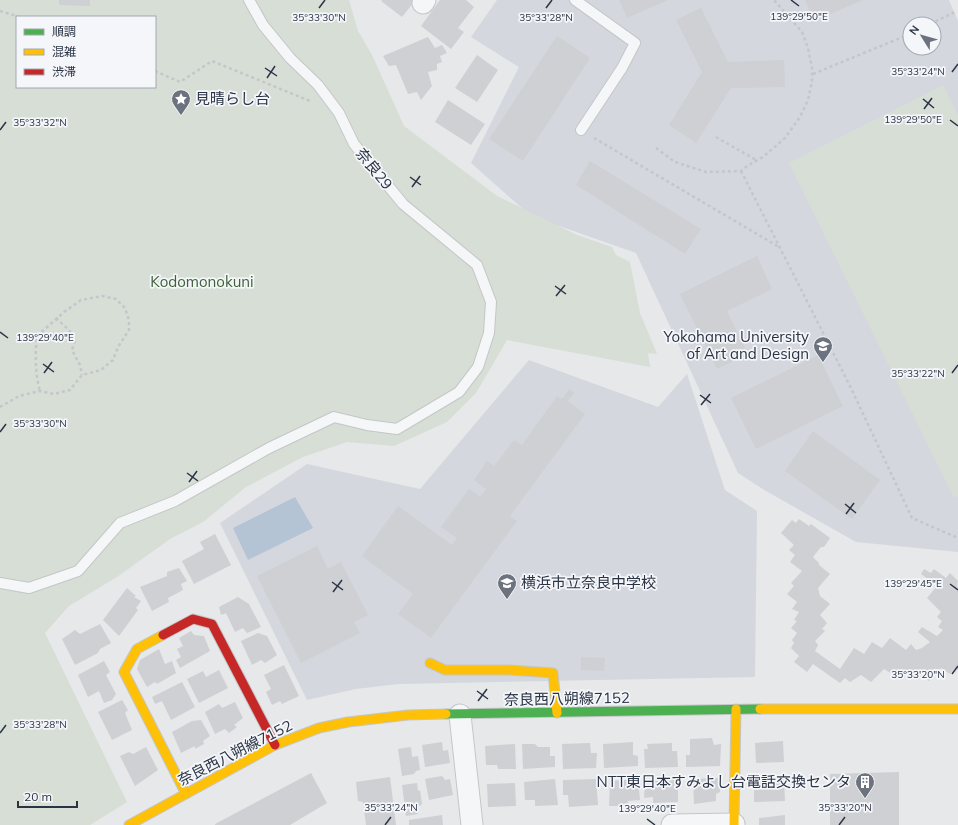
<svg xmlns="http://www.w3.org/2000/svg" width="958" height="825" viewBox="0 0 958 825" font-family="Mulish,'Noto Sans JP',sans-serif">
<rect width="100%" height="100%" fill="#e6e8ea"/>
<path fill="#d4d7dd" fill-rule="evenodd" d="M497,0H949L958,21V552L856,542L766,491L738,473L636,253L531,216L471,163L519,67L471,37ZM910,24H934V48H910Z
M529,360L658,407L687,374L725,490L757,511L755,677L398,684L356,689L307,700L220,523L307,464L420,489Z"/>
<path fill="#d6ded6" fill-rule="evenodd" d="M0,0H349L358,31L372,55L404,126L497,196L577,235L612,247L616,255L630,262L640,313L657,354L648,353L650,367L507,340L476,393L447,422L394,446L347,442L303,457L246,487L203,522L170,539L117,577L69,606L45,633L127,802L90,825H0ZM17,17H155V87H17Z
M943,85L958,115V496L954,498L789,163Z"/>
<path fill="#b4c4d5" d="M295,497L313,528L248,560L233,528Z"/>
<path fill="#ced0d3" d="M59,0H90V6L59,5Z
M382,0H412L414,2L402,17L381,1Z
M440,0H466L474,7L458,28L464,32L451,49L421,26Z
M619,0H668L627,18Z
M805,0H863L814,21Z
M701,8L728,62L784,60L785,87L731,88L696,143L669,125L702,72L676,20Z
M557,36L590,58L523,161L489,139Z
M428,37L435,48L442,45L447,53L440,56L442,62L437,64V70L428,72L432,86L421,100L417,92L408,94L396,65L389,66L383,56Z
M477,55L498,70L477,102L455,88Z
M448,100L485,124L471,145L435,122Z
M590,161L701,229L685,254L576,185Z
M757,256L772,289L727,311L748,354L717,369L680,294Z
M818,355L843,406L756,449L731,398Z
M569,389L574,393L568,401L585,414L510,516L517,521L431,638L398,614L413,594L362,556L398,506L452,545L457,538L441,527L469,489L480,497L486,489L474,480L487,461L494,466L514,440L522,445L557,396L562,399Z
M813,431L880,480L852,519L785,471Z
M799,519L809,526L811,524L830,538L824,547H821L813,557L819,563V565L830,574L818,588L820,596L830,604L820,615L827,623L822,629L825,631L815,641L818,645L815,651L840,669L854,648L864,654L872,642L882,648L890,638L906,650L911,644L916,650L922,648L930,642L918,632L922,627L937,636L943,630L938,627L942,621L937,617L941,612L927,598L937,586L921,574L924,569L931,573L934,569L946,578L950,573L958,581L957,586L958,587V670L955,668L950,674L941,668L929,681L909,670L902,680L884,669L871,682L861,675L850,682L845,678L840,683L813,664L807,672L794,662L799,656L791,648L794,643L792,640L797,633L791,628L797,621L794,620L799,612L792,609L797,602L787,594L794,586L791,583L802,571L790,562L795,555L789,550L794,545L781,533L792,520L796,523Z
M215,534L231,565L194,584L182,561L204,549L200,542Z
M317,546L328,569L341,562L368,615L354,622L360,633L301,663L257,576Z
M179,568L187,581L181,584L183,590L168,598L169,602L152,611L140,587L167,576V572Z
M127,588L136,596L134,597L141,601L136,608L138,610L119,636L103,620Z
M238,597L249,604L261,627L247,633L243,628L235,632L226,613L221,615L219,607Z
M100,624L111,643L100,649L98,653L75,665L62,639L75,630L80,634Z
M191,631L194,635L204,636L210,651L180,668L176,660L181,657L177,649L183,646L179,638Z
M258,633L267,636L277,655L265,663L261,660L252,665L241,641Z
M159,649L165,664L172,661L176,673L157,684L155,682L147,687L137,669L140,660Z
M581,657L605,658L604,671L581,670Z
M104,661L110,672L106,675L116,694L112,700L104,703L99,691L88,697L78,675Z
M284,665L299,696L282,704L280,701L272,705L266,692L271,689L264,675Z
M219,670L228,688L199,703L187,679L203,671L206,677Z
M182,682L195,707L171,720L162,701L155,704L152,697Z
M122,700L128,710L125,713L132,730L112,740L98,712Z
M235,702L243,718L234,725L237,727L229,733L225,729L215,734L205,712L219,704L222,708Z
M201,720L210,736L203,741L204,744L195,749V746L181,753L172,732L192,721Z
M712,738L714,745L721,744L720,766L686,767V755H690V739Z
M783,741L784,762L756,763L755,743Z
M442,742L443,751L448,750L450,763L425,767L422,745Z
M633,742V755L638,756V766L604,768L603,744Z
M590,743L591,753H597L596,768L563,769L562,744Z
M672,743V751H677L678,767L645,768L644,749H648L647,744Z
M515,744L516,769H498L497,765H486L485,746Z
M522,744H535L538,747H550V756H555V767L523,769Z
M146,747L158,770L135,786L120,756L129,752L133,754Z
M411,747L412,757L418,756L420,770L416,771L414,774L402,776L398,749Z
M899,772V825H830V774Z
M311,773L327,803L290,825H215V824Z
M442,776L445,780L450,779L453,795L429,800L425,779Z
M390,777L396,825H366L363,802L358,801L356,782Z
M678,778V802L653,803V797L644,798L645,780Z
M719,778L720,792L716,794V801L694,804L693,779Z
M784,778L785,801L754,802V779Z
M555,779L558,805L535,806V800H525L524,782Z
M596,779L598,805L569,807L568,795H563V780Z
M638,779L640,800L628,801V806H609L610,781Z
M417,783L418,791L420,790L422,804L418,807V814L406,816L402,785Z
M515,783L516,806L488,807L487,784Z
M442,815L443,825H409V820Z
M785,815V825H759V818Z"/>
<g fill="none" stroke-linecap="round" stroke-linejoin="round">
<g stroke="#c4c6c8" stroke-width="12">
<path id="lane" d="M575,0L635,43L622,68L581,130
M0,583L29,588L78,571L120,523L175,501L269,448L334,417L367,425L397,429L459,392L478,367L489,333L491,302L477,265L403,204L354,144L339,113L318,85L290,58L263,25L249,0"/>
</g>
<g stroke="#c4c6c8" stroke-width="23">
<path id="street" d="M423,3L425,0
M460,715L472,825
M672,825L734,824"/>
</g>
<g stroke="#c4c6c8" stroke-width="11">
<path id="fast" d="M446,714L760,709"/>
</g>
<g stroke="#c4c6c8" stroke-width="11">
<path id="slow" d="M163,635L137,649L124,672L186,794
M430,663L445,670H509L553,673L557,713
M760,709H958
M129,825L275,745L319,728L348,722L408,715L446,714
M734,825L736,709"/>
</g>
<g stroke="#c4c6c8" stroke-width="11">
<path id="jam" d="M163,635L193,619L212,624L275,745"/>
</g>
<path stroke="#c5c6ca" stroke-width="2.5" stroke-dasharray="3 3" stroke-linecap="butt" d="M0,11L20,17
M930,24L957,11
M155,71L180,82L212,61L310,101
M813,74L910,34
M716,137L756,160
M594,138L779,247
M656,148L675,162L706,172L741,171L747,166L763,157L785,138L800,117L808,100L812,81V68L808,48L802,32L774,0
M741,171L850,386L912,518L958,538
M56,318L69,330L75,340L72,350L80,365L82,375
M0,407L19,396L40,391L54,394L70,390L82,375L101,370L113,360L118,347L129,330V320L125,308L116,299L102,296L81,300L64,312L37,336C35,355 35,373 40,391"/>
<use href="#lane" stroke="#f5f6f7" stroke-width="10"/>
<use href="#street" stroke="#f5f6f7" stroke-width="21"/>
<use href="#fast" stroke="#4caf50" stroke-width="9"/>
<use href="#slow" stroke="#ffc107" stroke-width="9"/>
<use href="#jam" stroke="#c62828" stroke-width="9"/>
</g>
<path fill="none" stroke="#2b3445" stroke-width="1.5" d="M791,0L799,6M319,8L325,0M546,8L552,0M265,68L277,76M952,72L958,64M267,78L275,66M923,99L934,108M924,109L932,98M950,120L958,126M0,130L6,122M410,177L421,185M412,187L420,176M555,286L566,294M556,296L565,285M0,332L8,338M43,364L54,372M44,373L52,362M952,373L958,365M700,395L711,403M701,405L710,394M0,432L6,424M187,473L198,481M189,482L197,471M845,504L856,513M846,514L854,503M332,582L343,590M950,584L958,590M333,592L342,580M952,674L958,666M477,691L488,699M478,701L487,689M0,733L6,725M647,819L655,825M385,825L391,817M839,825L845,817"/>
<defs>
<g id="sight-pin" transform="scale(1)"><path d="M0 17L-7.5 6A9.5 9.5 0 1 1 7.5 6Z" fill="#6c737f" stroke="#f4f6f9"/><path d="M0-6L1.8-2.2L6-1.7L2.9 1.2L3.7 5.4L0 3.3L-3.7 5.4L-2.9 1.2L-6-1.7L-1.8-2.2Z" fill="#fff"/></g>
<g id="university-pin" transform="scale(1)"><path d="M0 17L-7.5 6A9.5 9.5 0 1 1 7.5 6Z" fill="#6c737f" stroke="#f4f6f9"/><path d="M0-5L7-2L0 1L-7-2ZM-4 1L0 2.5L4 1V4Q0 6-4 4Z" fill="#fff"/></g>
<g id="school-pin" transform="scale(1)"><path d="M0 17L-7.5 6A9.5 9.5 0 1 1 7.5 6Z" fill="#6c737f" stroke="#f4f6f9"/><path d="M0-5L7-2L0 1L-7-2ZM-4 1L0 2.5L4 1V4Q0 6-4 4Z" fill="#fff"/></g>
<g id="building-pin" transform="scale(1)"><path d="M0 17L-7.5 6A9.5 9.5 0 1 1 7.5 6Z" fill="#6c737f" stroke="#f4f6f9"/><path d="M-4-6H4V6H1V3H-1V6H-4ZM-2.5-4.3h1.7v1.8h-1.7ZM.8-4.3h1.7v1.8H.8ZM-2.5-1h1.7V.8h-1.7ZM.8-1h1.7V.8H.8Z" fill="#fff"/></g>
</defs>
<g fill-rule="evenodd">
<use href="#sight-pin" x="181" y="99"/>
<use href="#university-pin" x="823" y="346"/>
<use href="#school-pin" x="507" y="583"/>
<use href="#building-pin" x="865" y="782"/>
</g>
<g text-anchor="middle" stroke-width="3.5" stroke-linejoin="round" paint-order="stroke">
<g font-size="15" fill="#2b3445" stroke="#f4f6f9" text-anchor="start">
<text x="195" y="104">見晴らし台</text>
<text x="809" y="342" text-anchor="end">Yokohama University<tspan x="809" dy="17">of Art and Design</tspan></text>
<text x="521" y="588">横浜市立奈良中学校</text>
<text x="851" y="787" text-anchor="end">NTT東日本すみよし台電話交換センタ</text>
</g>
<g font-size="15" fill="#2b3445" stroke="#f4f6f9">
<text transform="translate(374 169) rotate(51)" y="5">奈良29</text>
<text transform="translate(567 699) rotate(-1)" y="5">奈良西八朔線7152</text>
<text transform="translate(235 753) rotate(-27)" y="5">奈良西八朔線7152</text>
</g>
<g font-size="15" fill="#3f6138" stroke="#f4f6f9">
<text x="202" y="287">Kodomonokuni</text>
</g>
</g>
<g font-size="10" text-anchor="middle" fill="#2b3445" stroke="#f4f6f9" stroke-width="3.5" stroke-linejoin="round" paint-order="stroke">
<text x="799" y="20">139°29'50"E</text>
<text x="319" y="21">35°33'30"N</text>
<text x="546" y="21">35°33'28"N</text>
<text x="918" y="75">35°33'24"N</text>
<text x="913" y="123">139°29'50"E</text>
<text x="40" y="126">35°33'32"N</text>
<text x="45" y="341">139°29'40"E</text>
<text x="918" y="377">35°33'22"N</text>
<text x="40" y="427">35°33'30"N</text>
<text x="913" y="587">139°29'45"E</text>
<text x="918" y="678">35°33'20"N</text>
<text x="40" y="728">35°33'28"N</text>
<text x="391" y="811">35°33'24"N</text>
<text x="845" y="811">35°33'20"N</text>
<text x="647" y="812">139°29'40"E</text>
</g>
<rect x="16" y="16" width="140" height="72" fill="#f4f6f9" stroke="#a4a8b1"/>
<rect x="24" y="29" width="20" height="6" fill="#4caf50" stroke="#a4a8b1"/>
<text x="52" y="36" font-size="12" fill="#2b3445">順調</text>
<rect x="24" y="49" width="20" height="6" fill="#ffc107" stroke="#a4a8b1"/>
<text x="52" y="56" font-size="12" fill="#2b3445">混雑</text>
<rect x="24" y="69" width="20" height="6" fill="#c62828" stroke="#a4a8b1"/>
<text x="52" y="76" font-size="12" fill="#2b3445">渋滞</text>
<g transform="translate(922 36) rotate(307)"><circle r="19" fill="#f4f6f9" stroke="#a4a8b1"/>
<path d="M0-3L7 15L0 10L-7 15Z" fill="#6c737f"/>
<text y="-6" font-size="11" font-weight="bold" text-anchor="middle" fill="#2b3445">N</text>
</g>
<path d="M18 801v6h59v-6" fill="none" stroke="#2b3445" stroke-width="2"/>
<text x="24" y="801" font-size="12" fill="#2b3445" stroke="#f4f6f9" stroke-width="3" paint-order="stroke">20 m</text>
</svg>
